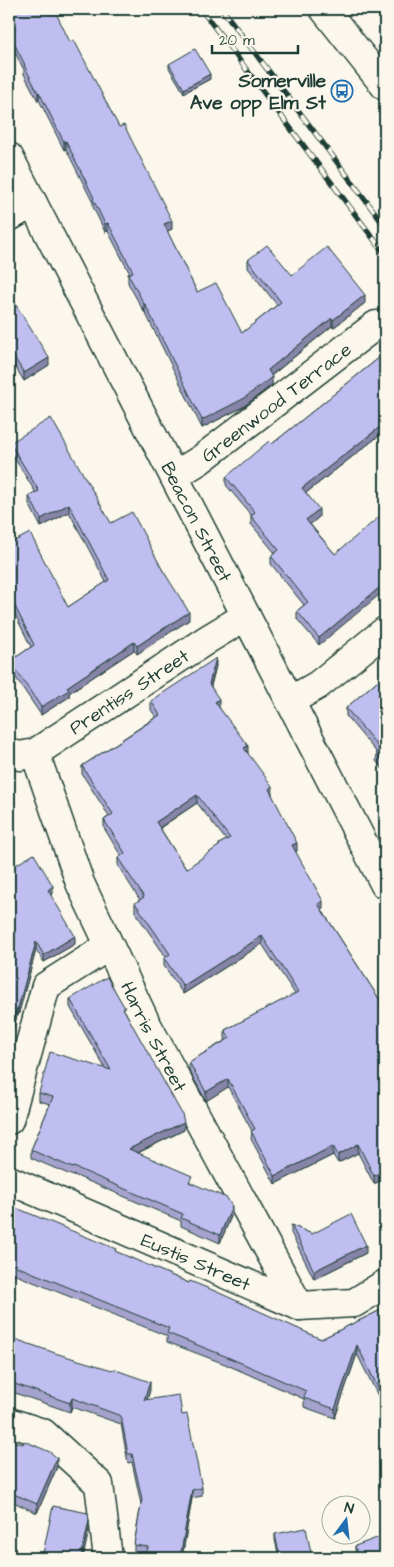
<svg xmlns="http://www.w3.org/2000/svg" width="394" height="1567" viewBox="0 0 394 1567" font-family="'Architects Daughter',sans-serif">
<rect width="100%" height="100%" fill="#fbf7ec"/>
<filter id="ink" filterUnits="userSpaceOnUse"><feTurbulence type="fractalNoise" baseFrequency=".02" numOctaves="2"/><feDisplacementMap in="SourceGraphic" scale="10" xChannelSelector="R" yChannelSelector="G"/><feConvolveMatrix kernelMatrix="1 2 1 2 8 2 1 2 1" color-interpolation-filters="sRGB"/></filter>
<g filter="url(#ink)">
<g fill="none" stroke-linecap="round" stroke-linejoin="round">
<g stroke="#1f3d34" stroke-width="31">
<g id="street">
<path d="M9,217L33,203"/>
<path id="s1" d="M174,476L200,460L376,325"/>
<path d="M290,701L318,685L385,631"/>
<path id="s2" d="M9,753L20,756L35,753L208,639L246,616"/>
<path id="s3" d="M35,753L80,883L145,1021L299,1306"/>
<path d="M9,1120L46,986L109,946"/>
<path id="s4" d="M9,1180L299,1306L354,1303L385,1284"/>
<path d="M9,1422L43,1433L99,1484L108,1558"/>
</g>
</g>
<g stroke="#1f3d34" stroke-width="31">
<g id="primary">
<path d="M324,9L385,86"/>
<path id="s5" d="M9,157L385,885"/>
</g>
</g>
<use href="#street" stroke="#fbf7ec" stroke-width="28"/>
<use href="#primary" stroke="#fbf7ec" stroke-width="28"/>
<g stroke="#1f3d34" stroke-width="5.5">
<path id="rail" d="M201,9L385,254
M222,9L385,226"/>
</g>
<use href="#rail" stroke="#fbf7ec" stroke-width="4" stroke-dasharray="11" stroke-linecap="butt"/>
</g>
<path fill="#a5a3ce" stroke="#1f3d34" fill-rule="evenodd" d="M9,9L70,42L119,127L172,229L167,231L197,292L242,333L277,305L248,268V260L292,275L365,303L333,328L332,326L271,376L272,385L243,407L202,428L145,312H144L128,283V274H130L108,231L105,232L93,207V203L66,149L64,150L39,100L38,101L24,74V70L9,41Z
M169,64L210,79L184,93L169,68Z
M9,294L49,365L24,381L9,357Z
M385,353V431L306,493L319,517L310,524L335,554L319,645L297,619V611L304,605L271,564V556L275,553L251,524V515L226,485V477L272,444Z
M10,443L111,523L162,569L189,620L137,654L134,650L69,693V697L41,715L14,675L9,696V662L31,647L9,602V544L68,607L106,582L69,512L41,527L29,504V496L36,493L10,451Z
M216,666L211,686L219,707L272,794V795L297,851H295L323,909L322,910L385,1008V1178L374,1184L358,1153L338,1163L333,1155L275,1184L251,1139L252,1131L228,1087L206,1101L189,1070V1062L226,1040L225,1038V1030L295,994L262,944L183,994L164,966V958L166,957L135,912V903L140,900L118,866V858L121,856L104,828V820L109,816L82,774V766L156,717L151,710V701ZM197,803L226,840L219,844V846L186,869L160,828Z
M385,674V772L376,761L377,753L346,716V708Z
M9,869L53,894L51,895L75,944L44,962L36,950L18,1016H17L9,1043Z
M70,999L125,1011L184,1130L138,1153L192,1183L232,1214L220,1243L181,1226V1221L74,1175L73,1176L31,1158V1150L50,1104L39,1101V1093L105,1068L70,1007Z
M9,1205L116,1252L321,1339L385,1308V1410L357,1354L335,1418L304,1407V1399L225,1364L167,1342V1336L11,1273L9,1279Z
M291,1225L312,1234L366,1253L314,1279L291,1233Z
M9,1337L150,1390L147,1400L182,1415L202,1488V1496L192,1498L182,1558H145L146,1555L134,1553V1545L141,1504L132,1462L128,1463L121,1424L72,1407L70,1412L9,1391Z
M9,1440L57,1467L37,1513L9,1500Z
M275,1534L312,1558H279L275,1540Z
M355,1546L385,1558H356L355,1555Z"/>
<path fill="#8685a8" stroke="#1f3d34" d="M210,74V79L184,93V89Z
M39,92V100L38,101V93Z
M66,141V149L64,150V142Z
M172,221V229L164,233V224Z
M108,223V231L105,232V224Z
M365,295V303L333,328V320Z
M144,304H145V312H144Z
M332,318V326L268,378V370Z
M49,358V365L24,381V373Z
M272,377V385L243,407L202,428V420Z
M385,423V431L302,496V488Z
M69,504V512L41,527V519Z
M319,509V517L306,528V520Z
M385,583V590L319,645V638Z
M189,612V620L137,654V646Z
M134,642V650L69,693V697L41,715V707L67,687Z
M216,658V666L209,692V684Z
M14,667V675L9,696V688Z
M219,699V707L215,710V702Z
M248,746V754L244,748Z
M272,786V794L269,797V789Z
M197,795V803L156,830V822Z
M11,796V804L9,814V806Z
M297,843V851L292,853V845Z
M53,886V894L48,897V890Z
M323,901V909L318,912V904Z
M75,936V944L44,962V955Z
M262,936V944L183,994V986Z
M36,942V950L18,1016V1008Z
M17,1008V1016L9,1043V1035Z
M228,1079V1087L206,1101V1092Z
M184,1122V1130L129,1157V1149Z
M358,1144V1153L338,1163V1155Z
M333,1146V1155L275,1184V1176Z
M385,1170V1178L374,1184V1176Z
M232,1206V1214L220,1243V1235Z
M366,1245V1253L314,1279V1271Z
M11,1264V1273L9,1279V1270Z
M357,1345V1354L335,1418V1409Z
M150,1382V1390L144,1409V1400Z
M72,1398V1407L70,1412V1403Z
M57,1458V1467L37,1513V1504Z
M192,1490V1498L182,1558H180Z
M89,1521V1530L83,1558H81Z"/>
<path fill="#c0bef0" stroke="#1f3d34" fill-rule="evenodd" d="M9,9H54L70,42L74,40L119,127L124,125L172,221L164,224L197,292L216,283L242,333L281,302L248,260L267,245L292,275L327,247L365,295L333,320L332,318L268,370L272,377L243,399L202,420L145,304H144L128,274L133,272L108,223L105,224L93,199L94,198L66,141L64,142L39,92L38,93L24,65H25L9,33Z
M195,49L210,74L184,89L169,64Z
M9,294L49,358L24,373L9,349Z
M385,353V423L302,488L319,509L306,520L335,554L385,512V583L319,638L297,611L308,602L271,556L279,550L251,516L255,512L226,477L269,441L272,444Z
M51,418L111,523L132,512L162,569L189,612L137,646L134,642L67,687L69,690L41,707L14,667L9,688V662L34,645L9,594V544L30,533L68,607L109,580L69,504L41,519L29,496L39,491L10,443Z
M216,658L209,684L219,699L215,702L248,746L244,748L272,786L269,789L297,843L292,845L323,901L318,904L385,1008V1170L374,1176L358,1144L338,1155L333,1146L275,1176L251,1131L255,1129L228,1079L206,1092L189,1062L230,1038L225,1030L298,992L262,936L183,986L164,958L170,954L135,903L144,897L118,858L125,853L104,820L113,814L82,766L160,715L151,701ZM197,795L230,838L219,844L220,845L186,869L156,822Z
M385,674V764L376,753L381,750L346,708Z
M9,795L11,796L9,806Z
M34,854L53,886L48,890L75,936L44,955L36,942L18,1008H17L9,1035V869Z
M107,977L125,1008H123L182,1114L184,1122L129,1149L192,1176L189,1182L227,1198L232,1206L220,1235L181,1218L183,1214L74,1167L73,1168L31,1150L53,1097L39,1093L50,1052L111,1070L70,999Z
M9,1205L116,1249L115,1251L189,1283L190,1281L215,1291L321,1339L385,1308V1402L357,1345L335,1409L304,1398L306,1391L225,1356L167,1333L169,1328L11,1264L9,1270Z
M351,1214L366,1245L314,1271L291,1225L312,1234Z
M9,1337L58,1354L112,1370L113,1369L150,1382L144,1400L179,1395L182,1415L187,1414L202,1488L192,1490L180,1558H145L148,1547L134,1545L142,1499L132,1454H128L121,1416L72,1398L70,1403L9,1382Z
M9,1440L23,1444L24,1441L50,1452L57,1458L37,1504L9,1492Z
M53,1506L88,1513L89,1521L81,1558H42Z
M306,1528L312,1558H280L275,1534Z
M385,1535V1558H359L355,1546Z
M9,1551L33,1558H9Z"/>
</g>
<defs>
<g id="bus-ring" transform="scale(1.125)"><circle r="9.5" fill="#fbf7ec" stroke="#1f6fb2" stroke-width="1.5"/><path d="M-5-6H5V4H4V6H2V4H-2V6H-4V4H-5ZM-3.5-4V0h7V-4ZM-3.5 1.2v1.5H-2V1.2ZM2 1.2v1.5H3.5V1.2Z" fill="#1f6fb2"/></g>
</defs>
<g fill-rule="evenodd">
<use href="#bus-ring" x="342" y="91"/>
</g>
<g text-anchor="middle" stroke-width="4.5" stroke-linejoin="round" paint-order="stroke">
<g font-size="19" font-weight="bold" fill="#1f3d34" stroke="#fbf7ec" text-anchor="end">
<text x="326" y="87">Somerville<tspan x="326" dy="22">Ave opp Elm St</tspan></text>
</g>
<g font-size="19" fill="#1f3d34" stroke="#fbf7ec">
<text dy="7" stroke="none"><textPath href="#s1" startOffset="126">Greenwood Terrace</textPath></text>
<text dy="7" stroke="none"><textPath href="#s5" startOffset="410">Beacon Street</textPath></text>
<text dy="7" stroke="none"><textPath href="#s2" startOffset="139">Prentiss Street</textPath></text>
<text dy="7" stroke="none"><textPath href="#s3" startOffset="308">Harris Street</textPath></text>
<text dy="7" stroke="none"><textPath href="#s4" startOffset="204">Eustis Street</textPath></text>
</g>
</g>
<rect width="394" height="1567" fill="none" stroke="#fbf7ec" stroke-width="30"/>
<rect x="15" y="15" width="364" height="1537" fill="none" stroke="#1f3d34" stroke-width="2" filter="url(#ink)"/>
<g transform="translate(346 1520) rotate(15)"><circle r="24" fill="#fbf7ec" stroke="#a3ada2"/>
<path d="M0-4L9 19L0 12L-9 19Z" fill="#1f6fb2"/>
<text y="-8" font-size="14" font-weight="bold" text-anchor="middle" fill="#1f3d34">N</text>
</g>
<path d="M212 45v8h86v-8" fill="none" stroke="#1f3d34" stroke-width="2.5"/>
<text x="219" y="45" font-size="15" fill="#1f3d34" stroke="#fbf7ec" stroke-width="4" paint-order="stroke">20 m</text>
</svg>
